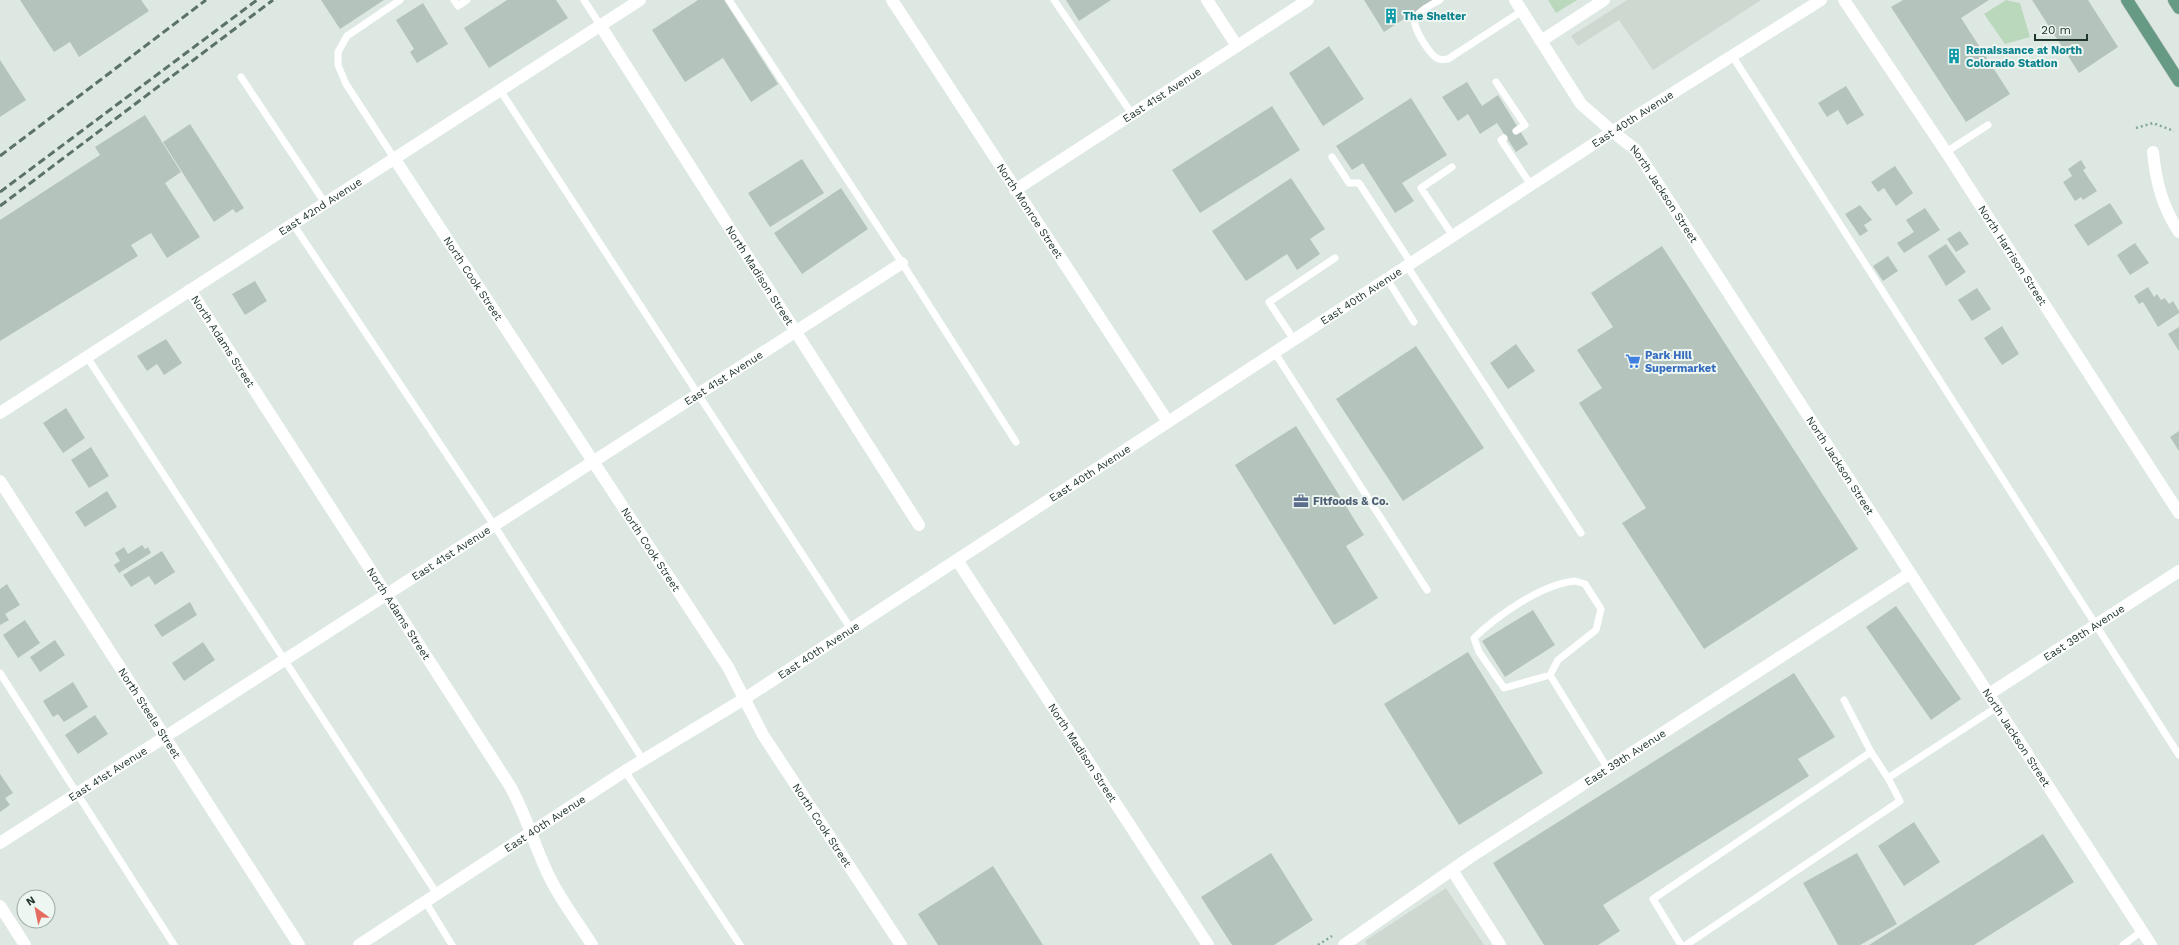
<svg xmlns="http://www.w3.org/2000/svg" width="2179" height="945" viewBox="0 0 2179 945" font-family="'Work Sans',sans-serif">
<rect width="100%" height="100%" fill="#dee8e2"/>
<path fill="#cdd8d1" d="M1627,0H1761L1653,70L1619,20L1578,46L1571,36Z
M1446,888L1484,945H1367L1365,941Z"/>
<path fill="#b9d8bc" d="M1548,0H1577L1556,13Z
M2006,0L2020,3L2030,37L2005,44L1984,14Z"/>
<path fill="#b4c3bb" d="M20,0H141L149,11L79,57L70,42L54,52Z
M321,0H384L340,29Z
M507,0H556L568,18L489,68L464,28Z
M698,0H724L778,84L751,102L723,58L685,82L652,30Z
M1066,0H1111L1079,21Z
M1364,0H1433L1384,32Z
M1903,0H1989L1961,18L2010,94L1966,122L1891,7Z
M2032,0H2088L2118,47L2079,73Z
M423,3L448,44L417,63L410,52L414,49L396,20Z
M1329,46L1364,99L1323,126L1289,73Z
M0,60L26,100L0,117Z
M1467,82L1482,106L1498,95L1528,144L1516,152L1497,123L1480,134L1468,114L1458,121L1442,97Z
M1846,86L1864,115L1847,125L1838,110L1827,117L1818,103Z
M1411,98L1447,155L1402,183L1414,201L1395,213L1363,163L1352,170L1336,146Z
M1272,106L1300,150L1200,213L1172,170Z
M145,115L181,172L165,183L200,237L167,258L151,233L131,245L138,256L0,341V220L100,155L95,147Z
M190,124L244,208L236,213L233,209L214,222L163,142Z
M802,159L824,193L770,227L748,193Z
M2081,160L2086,168L2083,170L2097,191L2083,200L2081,197L2075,201L2063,182L2072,176L2068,169Z
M1895,166L1913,193L1896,206L1884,188L1878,192L1871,182Z
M1291,178L1325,229L1310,239L1320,254L1297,270L1287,254L1246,281L1212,231Z
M841,188L868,229L802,274L774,233Z
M2110,203L2123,223L2088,246L2074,225Z
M1860,205L1872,220L1864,225L1868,231L1860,236L1845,214Z
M1925,208L1940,230L1904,253L1897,243L1914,232L1906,220Z
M1960,231L1969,244L1956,252L1947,239Z
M2135,243L2149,263L2130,275L2117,255Z
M1946,244L1966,272L1946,286L1928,256Z
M1662,246L1858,549L1704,649L1622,523L1646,508L1579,403L1602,388L1577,350L1613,327L1591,293Z
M1888,256L1898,271L1883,281L1873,266Z
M255,281L267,301L245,315L232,294Z
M2148,287L2154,297L2157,294L2161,300L2165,298L2169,304L2173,301L2179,311V313L2158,327L2143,302L2139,304L2134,296Z
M1977,288L1991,309L1972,321L1958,300Z
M2002,326L2019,354L2002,365L1984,338Z
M2179,327V351L2168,334Z
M166,339L182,363L164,375L157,364L147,371L137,356Z
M1516,344L1535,371L1508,389L1490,363Z
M1416,346L1484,448L1403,501L1336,399Z
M66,408L85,438L63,453L43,423Z
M1296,426L1364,535L1346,546L1378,598L1334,625L1235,465Z
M2179,431V451L2170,437Z
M91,447L109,476L89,488L71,460Z
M107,491L117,507L85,527L75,512Z
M142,545L145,549L148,547L151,553L119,573L114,565L120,561L115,553L124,547L128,554Z
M162,551L175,572L155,585L149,576L131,587L123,575Z
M7,584L20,605L5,614L9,620L0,625V589Z
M190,602L197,615L162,637L154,625Z
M1896,606L1961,699L1931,720L1866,627Z
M1533,610L1555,645L1505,677L1482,641Z
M25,620L40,643L18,658L3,635Z
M55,640L65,655L40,672L30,657Z
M203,642L215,660L184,681L172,663Z
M1468,652L1543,773L1459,825L1384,704Z
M1794,673L1835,737L1798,759L1809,776L1603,905L1620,931L1598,945H1544L1493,863Z
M73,682L88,707L64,722L58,714L53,717L43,701Z
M95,715L108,734L78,754L65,735Z
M0,774L13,793L5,798L10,805L0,812Z
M1914,822L1940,862L1904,886L1878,846Z
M2043,834L2074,882L1974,945H1869Z
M1271,853L1313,920L1274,945H1232L1201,897Z
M1857,853L1897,924L1860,945H1838L1803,883Z
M993,866L1043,945H938L918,914Z"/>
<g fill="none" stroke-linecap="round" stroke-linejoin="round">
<g stroke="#bcc3c0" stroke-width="13">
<path id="primary" d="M2127,0L2179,81
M2174,0L2179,8"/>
</g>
<path stroke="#82a996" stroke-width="2.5" stroke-dasharray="2 3" stroke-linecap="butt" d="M2136,128L2153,123L2174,131
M1318,945L1332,936"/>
<path stroke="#fff" stroke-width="7" d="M454,0L458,6L467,0
M584,0L600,25
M729,0L902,263L1016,442
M1054,0L1132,114
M1440,0C1431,5 1419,10 1415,20C1412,27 1431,57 1439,59C1442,60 1445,59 1448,59L1522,11
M1733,57L2179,755
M241,77L325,203
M1496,82L1525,125L1516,131
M500,90L851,629
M1504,138L1501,140L1531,185
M1946,152L1988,125
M1332,157L1349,183H1359L1411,263
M394,158L346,84L338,65V52L347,36L400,0
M1452,167L1421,188L1453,236
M293,224L494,525L643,760
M1407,266L1581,533
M1387,279L1414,322
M1294,340L1269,302L1335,258
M1275,353L1427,590
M87,357L437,894
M1575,581L1585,584L1601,609L1596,630L1558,660L1550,675L1504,688L1479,652L1474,638C1498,615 1542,584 1575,581Z
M0,673L174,945
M1550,675L1608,769
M1844,700L1871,752
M625,771L740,945
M425,901L452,945
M1681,945L1653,899L1871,752L1888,778L1997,707
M1686,945L1900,801L1888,778
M2123,945L2142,931"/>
<g stroke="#fff" stroke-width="12">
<path id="s1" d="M892,0L1168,422"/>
<path d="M1207,0L1237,46"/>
<path id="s2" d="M1844,0L1946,152L2179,513"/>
<path id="s3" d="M600,25L919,525"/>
<path d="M1541,41L1604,0"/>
<path id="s4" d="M1613,132L1636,150L2151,945"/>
<path d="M2153,152C2156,182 2162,206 2179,232"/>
<path id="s5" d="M394,158L728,667L763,735L901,945"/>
<path id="s6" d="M1015,190L1308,0"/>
<path id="s7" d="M190,290L510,786C527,816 535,849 551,880C562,902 579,924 592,945"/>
<path id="s8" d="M0,413L640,0"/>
<path id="s9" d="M957,560L1208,945"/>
<path id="s10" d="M1989,694L2179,571"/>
<path id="s11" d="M0,843L902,263"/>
<path d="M1452,870L1500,945"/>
<path d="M0,906L25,945"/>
<path id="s12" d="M1344,945L1469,858L1909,574"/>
</g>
<g stroke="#fff" stroke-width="12">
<path d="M1515,0L1581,104L1613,132"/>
<path id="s13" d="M0,481L299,945"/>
<path id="s14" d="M359,945L625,771L744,699L1641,113L1821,0"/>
</g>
<use href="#primary" stroke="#679a85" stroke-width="12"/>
<path stroke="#5b7268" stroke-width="3" stroke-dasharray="8 4" stroke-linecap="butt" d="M0,156L206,0
M0,192L257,0
M0,206L273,0"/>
</g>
<defs>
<g id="building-bare" transform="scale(1.2)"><path d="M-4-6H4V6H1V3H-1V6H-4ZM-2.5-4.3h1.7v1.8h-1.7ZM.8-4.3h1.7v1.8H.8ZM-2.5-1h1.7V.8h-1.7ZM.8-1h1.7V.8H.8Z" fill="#0f9aa8" stroke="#eef6f1" stroke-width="2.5" paint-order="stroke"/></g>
<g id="supermarket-bare" transform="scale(1.2)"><path d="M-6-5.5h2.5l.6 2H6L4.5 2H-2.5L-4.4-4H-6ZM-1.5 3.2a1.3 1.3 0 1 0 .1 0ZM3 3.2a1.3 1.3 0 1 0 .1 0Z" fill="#3f7fe0" stroke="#eef6f1" stroke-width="2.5" paint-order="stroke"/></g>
<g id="office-bare" transform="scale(1.2)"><path d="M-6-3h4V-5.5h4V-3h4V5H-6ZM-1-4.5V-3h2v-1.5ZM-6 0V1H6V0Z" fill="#5c6f8a" stroke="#eef6f1" stroke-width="2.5" paint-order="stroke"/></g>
</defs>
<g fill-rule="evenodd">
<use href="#building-bare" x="1391" y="16"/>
<use href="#building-bare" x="1954" y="56"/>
<use href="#supermarket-bare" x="1633" y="361"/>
<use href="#office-bare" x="1301" y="501"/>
</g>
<g text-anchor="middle" stroke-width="4" stroke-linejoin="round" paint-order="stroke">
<g font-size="11" font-weight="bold" fill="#0d838f" stroke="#eef6f1" text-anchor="start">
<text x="1403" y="20">The Shelter</text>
<text x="1966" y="54">Renaissance at North<tspan x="1966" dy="13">Colorado Station</tspan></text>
</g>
<g font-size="11" fill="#21372d" stroke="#eef6f1">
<text dy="4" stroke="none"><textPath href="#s6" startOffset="175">East 41st Avenue</textPath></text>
<text dy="4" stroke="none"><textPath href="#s14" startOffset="1518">East 40th Avenue</textPath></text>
<text dy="4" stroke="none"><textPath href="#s4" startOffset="81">North Jackson Street</textPath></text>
<text dy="4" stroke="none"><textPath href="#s8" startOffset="381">East 42nd Avenue</textPath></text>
<text dy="4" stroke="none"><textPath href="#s1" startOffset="252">North Monroe Street</textPath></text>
<text dy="4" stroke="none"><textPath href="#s2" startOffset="306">North Harrison Street</textPath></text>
<text dy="4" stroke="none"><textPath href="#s3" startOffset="297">North Madison Street</textPath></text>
<text dy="4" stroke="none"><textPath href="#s5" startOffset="144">North Cook Street</textPath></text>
<text dy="4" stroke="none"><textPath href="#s14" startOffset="1194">East 40th Avenue</textPath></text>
<text dy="4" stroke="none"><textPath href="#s7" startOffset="61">North Adams Street</textPath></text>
<text dy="4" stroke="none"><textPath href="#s11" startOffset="860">East 41st Avenue</textPath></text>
<text dy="4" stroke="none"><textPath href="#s4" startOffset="405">North Jackson Street</textPath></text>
<text dy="4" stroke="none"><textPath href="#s14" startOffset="870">East 40th Avenue</textPath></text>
<text dy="4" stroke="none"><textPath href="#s5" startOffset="468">North Cook Street</textPath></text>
<text dy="4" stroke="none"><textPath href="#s11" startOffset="536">East 41st Avenue</textPath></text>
<text dy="4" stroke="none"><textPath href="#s7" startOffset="385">North Adams Street</textPath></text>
<text dy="4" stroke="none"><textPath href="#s10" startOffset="113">East 39th Avenue</textPath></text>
<text dy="4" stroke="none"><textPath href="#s14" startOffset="546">East 40th Avenue</textPath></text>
<text dy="4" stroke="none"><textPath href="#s13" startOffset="276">North Steele Street</textPath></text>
<text dy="4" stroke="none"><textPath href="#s4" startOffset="729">North Jackson Street</textPath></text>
<text dy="4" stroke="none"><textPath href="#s9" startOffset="230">North Madison Street</textPath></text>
<text dy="4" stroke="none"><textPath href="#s12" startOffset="338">East 39th Avenue</textPath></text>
<text dy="4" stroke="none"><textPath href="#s11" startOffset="128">East 41st Avenue</textPath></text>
<text dy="4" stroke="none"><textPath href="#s14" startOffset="222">East 40th Avenue</textPath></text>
<text dy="4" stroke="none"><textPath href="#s5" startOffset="793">North Cook Street</textPath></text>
</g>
<g font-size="11" font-weight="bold" fill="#366cbe" stroke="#eef6f1" text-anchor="start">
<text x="1645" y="359">Park Hill<tspan x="1645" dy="13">Supermarket</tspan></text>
</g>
<g font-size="11" font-weight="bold" fill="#4e5e75" stroke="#eef6f1" text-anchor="start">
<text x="1313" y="505">Fitfoods &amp; Co.</text>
</g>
</g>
<g transform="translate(36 909) rotate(327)"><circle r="19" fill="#eef6f1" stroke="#9caaa3"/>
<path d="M0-3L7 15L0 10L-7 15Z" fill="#e56b60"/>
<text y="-6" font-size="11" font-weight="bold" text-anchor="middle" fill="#21372d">N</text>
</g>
<path d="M2035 34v6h52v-6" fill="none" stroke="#21372d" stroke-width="2"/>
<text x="2041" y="34" font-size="12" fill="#21372d" stroke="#eef6f1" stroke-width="3" paint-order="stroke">20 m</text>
</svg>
